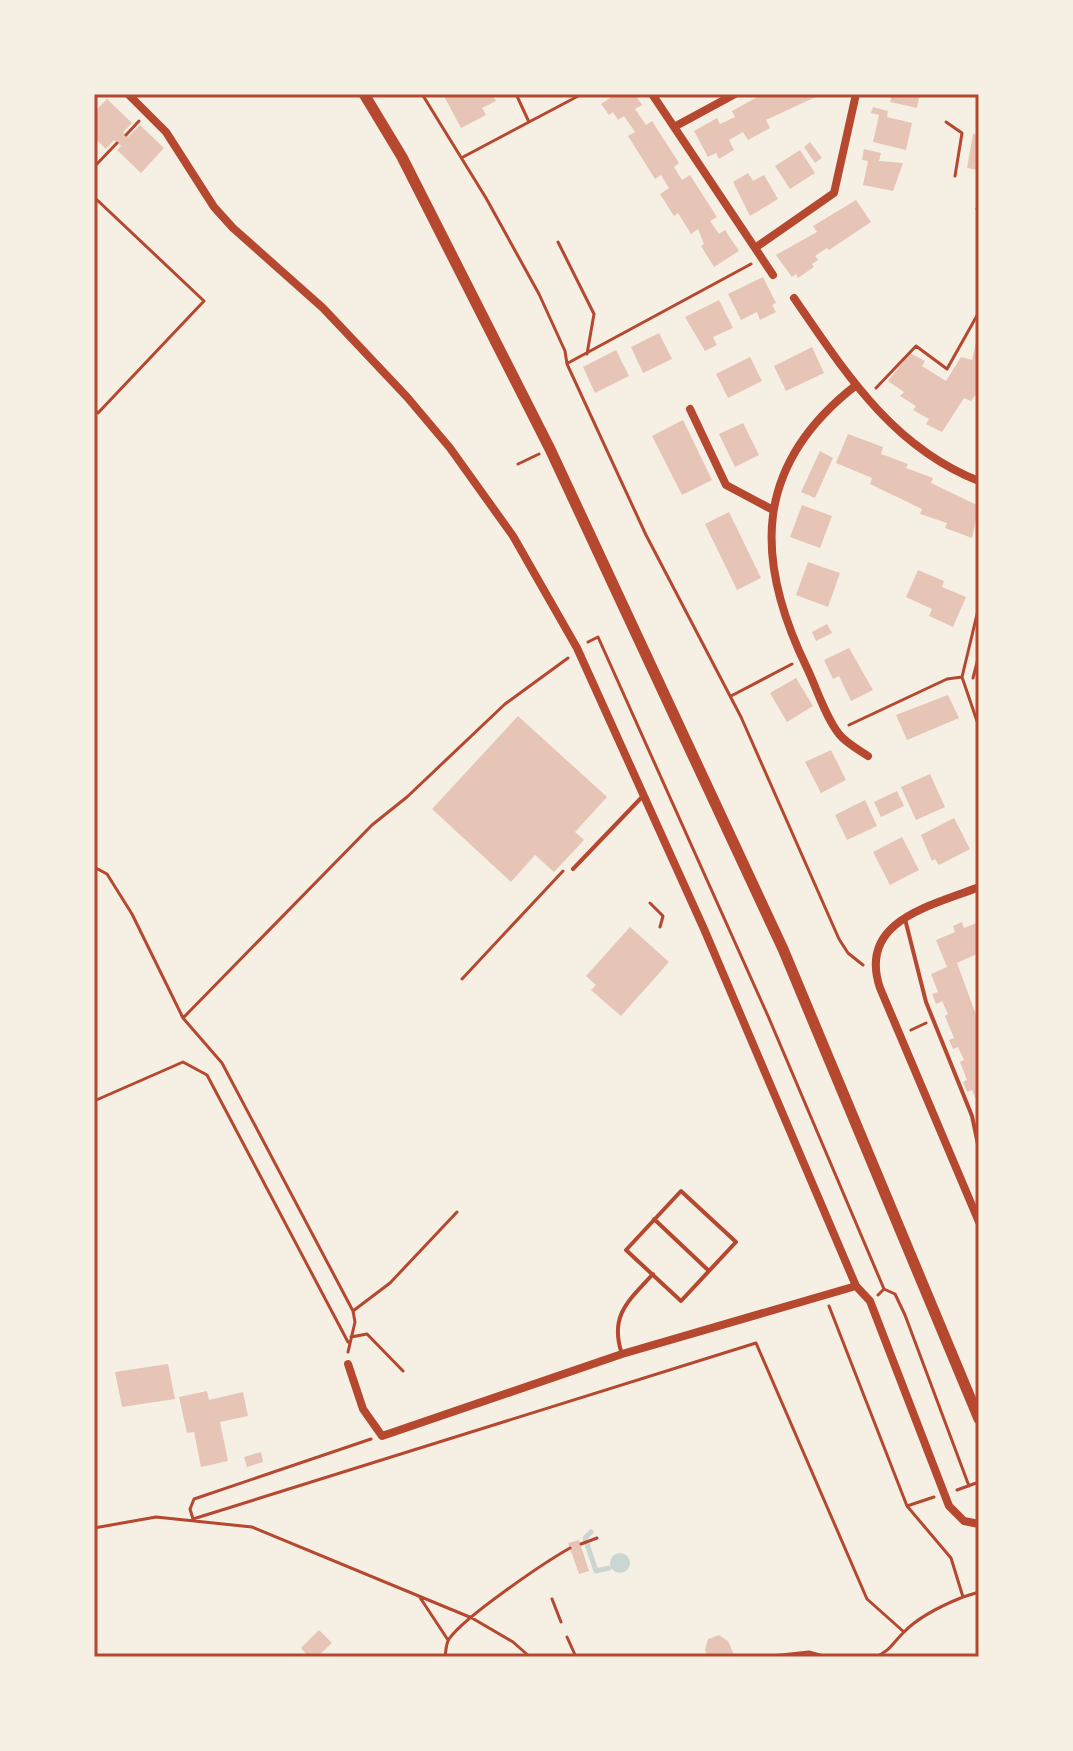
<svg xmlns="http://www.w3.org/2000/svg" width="1073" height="1751" viewBox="0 0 1073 1751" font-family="'Golos Text',sans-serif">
<rect width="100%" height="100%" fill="#f6efe4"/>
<path fill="#c9d6d2" d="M610 1563a10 10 0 1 1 20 0a10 10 0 1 1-20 0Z"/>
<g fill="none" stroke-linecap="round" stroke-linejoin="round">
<path stroke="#c9d6d2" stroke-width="5" d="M591,1532L585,1538L596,1571L609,1568"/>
</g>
<path fill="#e6c5b7" d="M453,94H492L496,101L482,108L486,115L461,128L445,98Z
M616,94H635L642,105L635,109L646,125L652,121L679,163L674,167L682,180L690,175L717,217L710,221L719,234L725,230L739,251L714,267L701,246L704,244L698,229L691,234L678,213L674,216L660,194L669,188L661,175L655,179L628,136L635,132L624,116L618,120L613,112L609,115L601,104Z
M763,94H822L766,120L770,128L748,140L743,132L729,140L734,150L719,159L716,153L708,157L694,131L717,118L720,124L735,117L732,111Z
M892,94H920L917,108L890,102Z
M107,99L132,123L123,132L128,137L140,125L164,148L141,173L117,150L121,146L114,140L106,149L94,137V106L97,109Z
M873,107L888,111L887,117L912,123L906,150L873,142L879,115L871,113Z
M973,134L979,135V170L967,168Z
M810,142L822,158L815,163L804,147Z
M864,149L881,153L879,161L903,163L893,191L863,185L868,161L862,160Z
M800,150L815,173L790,189L775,166Z
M748,173L753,181L764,175L778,199L750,216L733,182Z
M856,200L871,222L829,250L827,248L815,256L818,260L812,264L814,267L798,278L796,274L792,277L776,255L817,232L813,226Z
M763,277L776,303L772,305L776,312L760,320L757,312L741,320L728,294Z
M719,300L733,328L713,337L717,345L705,351L685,317Z
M659,333L672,359L643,373L631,347Z
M976,343L979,390L971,401L964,398L942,432L926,424L929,419L913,410L916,406L900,396L904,392L888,381L910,353L925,361L922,366L946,381L961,357L972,360Z
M812,347L824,373L786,391L774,366Z
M616,350L629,376L595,393L583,367Z
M750,357L762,381L728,398L716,374Z
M683,420L712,480L682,495L652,436Z
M743,423L759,455L735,467L719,434Z
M848,434L883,447L881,454L908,464L906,468L933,478L931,483L979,506L972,538L945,528L947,523L920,514L922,509L870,484L872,478L836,463Z
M820,451L833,458L815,498L801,492Z
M802,505L832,516L820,548L790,537Z
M729,512L761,578L737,590L705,524Z
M808,562L840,573L828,607L796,595Z
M918,570L944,581L942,587L966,597L953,627L929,616L932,609L906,597Z
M827,624L832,633L816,641L812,632Z
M849,648L873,690L851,701L839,676L833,679L824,660Z
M796,678L813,706L787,722L770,693Z
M948,695L959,718L907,740L896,715Z
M518,716L607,797L575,832L584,840L554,872L535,855L511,882L432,809Z
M831,750L846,780L821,793L805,762Z
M930,774L945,807L916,820L901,787Z
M897,791L904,806L881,817L874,802Z
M865,800L877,826L847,840L835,815Z
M954,818L970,849L939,865L935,859L932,861L921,835Z
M902,837L919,870L890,885L873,852Z
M962,922L964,928L979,922V953L957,963L979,1023V1107L972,1090L967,1092L963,1082L967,1080L960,1062L964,1060L958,1047L953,1049L949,1040L954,1038L945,1016L948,1014L942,1001L936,1004L932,994L938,992L931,974L947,967L936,940L955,932L953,926Z
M630,927L669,962L621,1016L591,990L596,985L586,976Z
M168,1364L175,1399L122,1407L115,1372Z
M207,1391L209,1400L243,1392L248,1416L220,1422L228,1461L201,1467L194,1432L187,1433L179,1397Z
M261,1452L263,1462L247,1467L244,1457Z
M579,1540L589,1571L579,1574L568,1543Z
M319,1630L332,1643L317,1657H309L301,1648Z
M719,1635L728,1641L735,1657H708L705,1650L708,1639Z"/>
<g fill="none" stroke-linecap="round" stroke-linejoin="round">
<path stroke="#b5482f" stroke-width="3" d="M422,94L486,198L539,294L565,351L567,364L646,535L741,717L839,939L848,953L863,965
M516,94L529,122
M946,122L962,133L955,176
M126,135L139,121
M463,157L582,94
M94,167L117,143
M94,197L204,301L98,413L94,409
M977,209L979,207
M558,242L594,314L587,354
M568,363L751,264
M876,388L916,346L947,369L979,312
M518,464L539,454
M979,606L962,677L979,727
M588,642L598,637L768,1016L884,1289L878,1295
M973,678L979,655
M731,696L792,664
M849,725L947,679L962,677
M94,867L107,874L132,914L183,1018L222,1063L353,1311L355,1322L348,1352
M650,903L663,916L660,927
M462,979L563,871
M183,1018L372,825L407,797L505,704L568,658
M911,1030L926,1023
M94,1101L183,1062L207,1075L348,1342
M884,1289L895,1294L905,1315L969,1486
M829,1306L907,1506L951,1558L963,1597L979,1592
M353,1311L390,1283L457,1212
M351,1337L367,1334L403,1371
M371,1439L194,1499L190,1509L193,1519L756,1343L867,1599L904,1632
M957,1490L979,1482
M907,1506L934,1497
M94,1528L156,1517L252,1527L472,1618L513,1642L530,1657
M581,1544L597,1538
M419,1596L448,1640
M552,1599L561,1622
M567,1637L576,1657
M445,1657C446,1651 446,1643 449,1639C464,1617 545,1562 570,1548
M761,1657L809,1652L827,1657
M875,1657C890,1651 892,1644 903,1633C918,1617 943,1605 963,1597"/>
<path stroke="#b5482f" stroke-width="4" d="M573,869L643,796
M905,919L926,1002L972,1116L979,1149
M681,1191L736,1242L681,1301L626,1250Z
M654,1219L709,1271
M622,1354C609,1316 628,1301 653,1274"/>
<path stroke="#b5482f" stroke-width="8" d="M128,94L166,132L214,207L233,228L323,308L407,397L450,448L513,536L577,648L704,929L856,1286L870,1301L949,1506L964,1521L979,1524
M652,94L755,248L834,193L856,94
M674,127L735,94
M755,248L773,275
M794,298C845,372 892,447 979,481
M855,386C753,466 754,559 807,668C817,689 825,716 839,734C846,743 859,750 868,756
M690,409L726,485L773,510
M979,887C932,906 857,920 880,988L979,1222
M348,1364L363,1409L382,1436L622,1354L856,1286"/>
<path stroke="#b5482f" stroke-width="11" d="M364,94L402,157L550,449L783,949L979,1419"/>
</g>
<rect width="1073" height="1751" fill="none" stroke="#f6efe4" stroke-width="192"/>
<rect x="96" y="96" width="881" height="1559" fill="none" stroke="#b5482f" stroke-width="3"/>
</svg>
